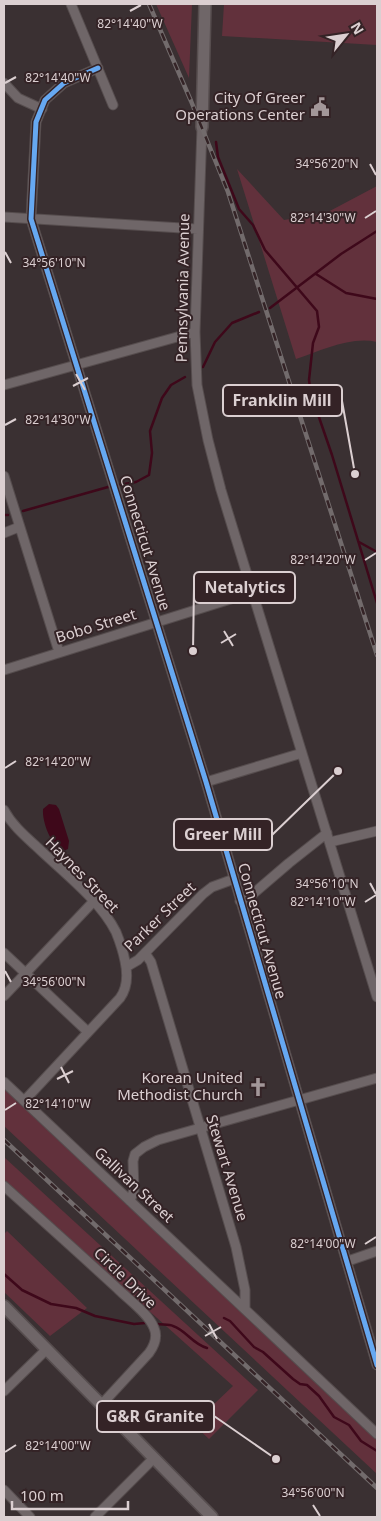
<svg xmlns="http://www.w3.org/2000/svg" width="381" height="1521" viewBox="0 0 381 1521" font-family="'Noto Sans',sans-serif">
<rect width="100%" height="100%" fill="#3a3032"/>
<path fill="#62313c" d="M156,4H192L189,78Z
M224,4H377V45L222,36Z
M237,169L284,220L326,213L377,186V342C350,336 321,351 296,359Z
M4,1085L377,1438V1474L4,1126Z
M4,1157L258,1390L209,1439L193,1424L233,1386L4,1181Z
M7,1231L87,1308L50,1336L4,1292V1234Z"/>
<path fill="#3e081a" d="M49,804L56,805L59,809L69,841L68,849L61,852C51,843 42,823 43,809Z"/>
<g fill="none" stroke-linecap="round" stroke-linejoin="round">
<path stroke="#3e081a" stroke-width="2.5" d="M216,142L218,157L239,209L253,225L265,250L317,311L319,327L313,343L309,380L311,394L332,455L377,603
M316,274L346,293L377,299
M270,308L341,254L377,231
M203,367L215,342L232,323L259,312
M119,485L136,482L149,475L152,453L150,431L162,398L171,385L185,377
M23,511L108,487
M4,515H8
M359,542L377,552
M4,1274L22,1290L51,1304L76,1308L95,1316L134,1324L145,1323
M224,1318L230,1321L254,1347L263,1352L293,1379L300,1384L307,1385L319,1396L334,1417L349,1425L361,1441L377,1451
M157,1324C162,1325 169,1324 173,1326C186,1330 192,1344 207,1348"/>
<g stroke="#564d4e" stroke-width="11">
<path id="minor" d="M71,4L113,105
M98,68L64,83L45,100L36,122L31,219L206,782L377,1365
M4,83L18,98L42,109
M202,127L195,332L197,385L208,440L221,490L377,997
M4,217L198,229
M4,385L195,332
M4,476L59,652
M4,533L19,527
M4,670L253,592
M206,782L302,753
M4,810C12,825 25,836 37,847C63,872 100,900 116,932C120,942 123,951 125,961C128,975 128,987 120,998L24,1101
M330,842L377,831
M240,901L247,899L289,863L327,833
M4,953L88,1032
M145,953L151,962L236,1247L245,1290V1308
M126,967L138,960L203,894L212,887L234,879
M4,996L93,902
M4,1082L377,1434
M4,1186C42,1220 80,1254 118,1289C128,1299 149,1314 154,1328C158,1337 154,1346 149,1353L102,1404
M130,1201L134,1190L133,1161L135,1154L144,1147L158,1140L200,1128L377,1078
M348,1261L377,1251
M4,1391L47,1349
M4,1490L30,1517
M95,1517L154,1458"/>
</g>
<g stroke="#564d4e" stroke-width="14">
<path id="tertiary" d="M202,127L205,4
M4,1306L212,1517"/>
</g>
<use href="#minor" stroke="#6f6668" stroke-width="9"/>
<use href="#tertiary" stroke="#6f6668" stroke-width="11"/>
<g stroke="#726b6c" stroke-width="4.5">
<path id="rail" d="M149,4L191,101L228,192L377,655
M4,1140L377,1488"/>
</g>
<use href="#rail" stroke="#342326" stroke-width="2.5" stroke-dasharray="8" stroke-linecap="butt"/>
<g stroke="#342326" stroke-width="8">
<path id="cycleway" d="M98,68L64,83L45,100L36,122L31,219L206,782L377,1365"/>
</g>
<use href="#cycleway" stroke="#66a8f1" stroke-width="5"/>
</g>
<path fill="none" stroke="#dbcfd1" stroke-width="2" d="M130,11L141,5M5,83L16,77M370,164L376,175M365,218L376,211M5,252L11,263M76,374L85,390M73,386L88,378M5,425L16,419M365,560L376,553M224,631L233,646M221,643L236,634M5,768L16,761M370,883L376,894M365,902L376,895M5,971L11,982M61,1067L69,1083M57,1079L73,1071M5,1110L16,1103M365,1244L376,1237M209,1324L217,1339M205,1336L221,1327M5,1452L16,1445M313,1505L320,1516"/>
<defs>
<g id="civic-bare" transform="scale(1.5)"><path d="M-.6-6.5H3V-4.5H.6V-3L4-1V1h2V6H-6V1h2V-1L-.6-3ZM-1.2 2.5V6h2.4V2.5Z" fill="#a39799" stroke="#342326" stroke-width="2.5" paint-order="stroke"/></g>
<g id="church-bare" transform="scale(1.5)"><path d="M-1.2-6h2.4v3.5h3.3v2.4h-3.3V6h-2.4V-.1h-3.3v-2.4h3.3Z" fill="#a39799" stroke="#342326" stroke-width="2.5" paint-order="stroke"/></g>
</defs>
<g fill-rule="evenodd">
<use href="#civic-bare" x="320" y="107"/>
<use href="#church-bare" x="258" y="1087"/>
</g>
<g text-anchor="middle" stroke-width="4" stroke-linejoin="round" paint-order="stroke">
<g font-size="15" fill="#dbcfd1" stroke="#342326" text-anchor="end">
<text x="305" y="103">City Of Greer<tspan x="305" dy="17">Operations Center</tspan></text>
<text x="243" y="1083">Korean United<tspan x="243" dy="17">Methodist Church</tspan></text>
</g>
<g font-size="15" fill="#dbcfd1" stroke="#342326">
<text transform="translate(183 288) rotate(-89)" y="5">Pennsylvania Avenue</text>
<text transform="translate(145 543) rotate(73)" y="5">Connecticut Avenue</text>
<text transform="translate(96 626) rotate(-17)" y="5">Bobo Street</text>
<text transform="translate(82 875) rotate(46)" y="5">Haynes Street</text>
<text transform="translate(160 917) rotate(-44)" y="5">Parker Street</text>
<text transform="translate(262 931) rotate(74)" y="5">Connecticut Avenue</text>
<text transform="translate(227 1168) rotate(73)" y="5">Stewart Avenue</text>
<text transform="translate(134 1185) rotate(43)" y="5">Gallivan Street</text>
<text transform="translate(125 1278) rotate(44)" y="5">Circle Drive</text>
</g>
</g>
<g font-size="12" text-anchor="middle" fill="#dbcfd1" stroke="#342326" stroke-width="4" stroke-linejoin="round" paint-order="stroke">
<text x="130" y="28">82°14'40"W</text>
<text x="58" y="82">82°14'40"W</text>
<text x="327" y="168">34°56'20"N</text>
<text x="323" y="222">82°14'30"W</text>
<text x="54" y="267">34°56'10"N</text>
<text x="58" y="424">82°14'30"W</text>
<text x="323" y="564">82°14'20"W</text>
<text x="58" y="766">82°14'20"W</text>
<text x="327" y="888">34°56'10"N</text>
<text x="323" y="906">82°14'10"W</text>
<text x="54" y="986">34°56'00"N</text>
<text x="58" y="1108">82°14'10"W</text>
<text x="323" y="1248">82°14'00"W</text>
<text x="58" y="1450">82°14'00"W</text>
<text x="313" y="1497">34°56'00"N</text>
</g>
<path fill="none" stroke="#dbcfd1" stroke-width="2" d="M355 474L342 401M193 651L194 587M338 771L272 835M276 1459L214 1416"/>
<g fill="#dbcfd1" stroke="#342326" stroke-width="2">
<circle cx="355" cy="474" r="5"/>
<circle cx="193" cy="651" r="5"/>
<circle cx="338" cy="771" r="5"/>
<circle cx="276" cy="1459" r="5"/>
</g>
<g fill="#342326" stroke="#dbcfd1" stroke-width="2">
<rect x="223" y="385" width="119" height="31" rx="5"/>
<rect x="194" y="572" width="101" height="31" rx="5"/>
<rect x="174" y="819" width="98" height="31" rx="5"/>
<rect x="97" y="1401" width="117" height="31" rx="5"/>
</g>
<g font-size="16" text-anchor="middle" font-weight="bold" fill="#dbcfd1">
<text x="282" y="406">Franklin Mill</text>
<text x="245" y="593">Netalytics</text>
<text x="223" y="840">Greer Mill</text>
<text x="155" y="1422">G&amp;R Granite</text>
</g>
<rect width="381" height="1521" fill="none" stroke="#dbcfd1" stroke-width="10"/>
<g transform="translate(346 35) rotate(60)" stroke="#342326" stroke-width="4" paint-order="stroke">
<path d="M0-4L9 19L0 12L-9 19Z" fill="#dbcfd1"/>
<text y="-8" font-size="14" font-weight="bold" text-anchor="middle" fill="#dbcfd1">N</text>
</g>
<path d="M12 1501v8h116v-8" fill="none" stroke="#dbcfd1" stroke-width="2.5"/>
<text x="20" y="1501" font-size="15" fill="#dbcfd1" stroke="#342326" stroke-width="4" paint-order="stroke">100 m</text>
</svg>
